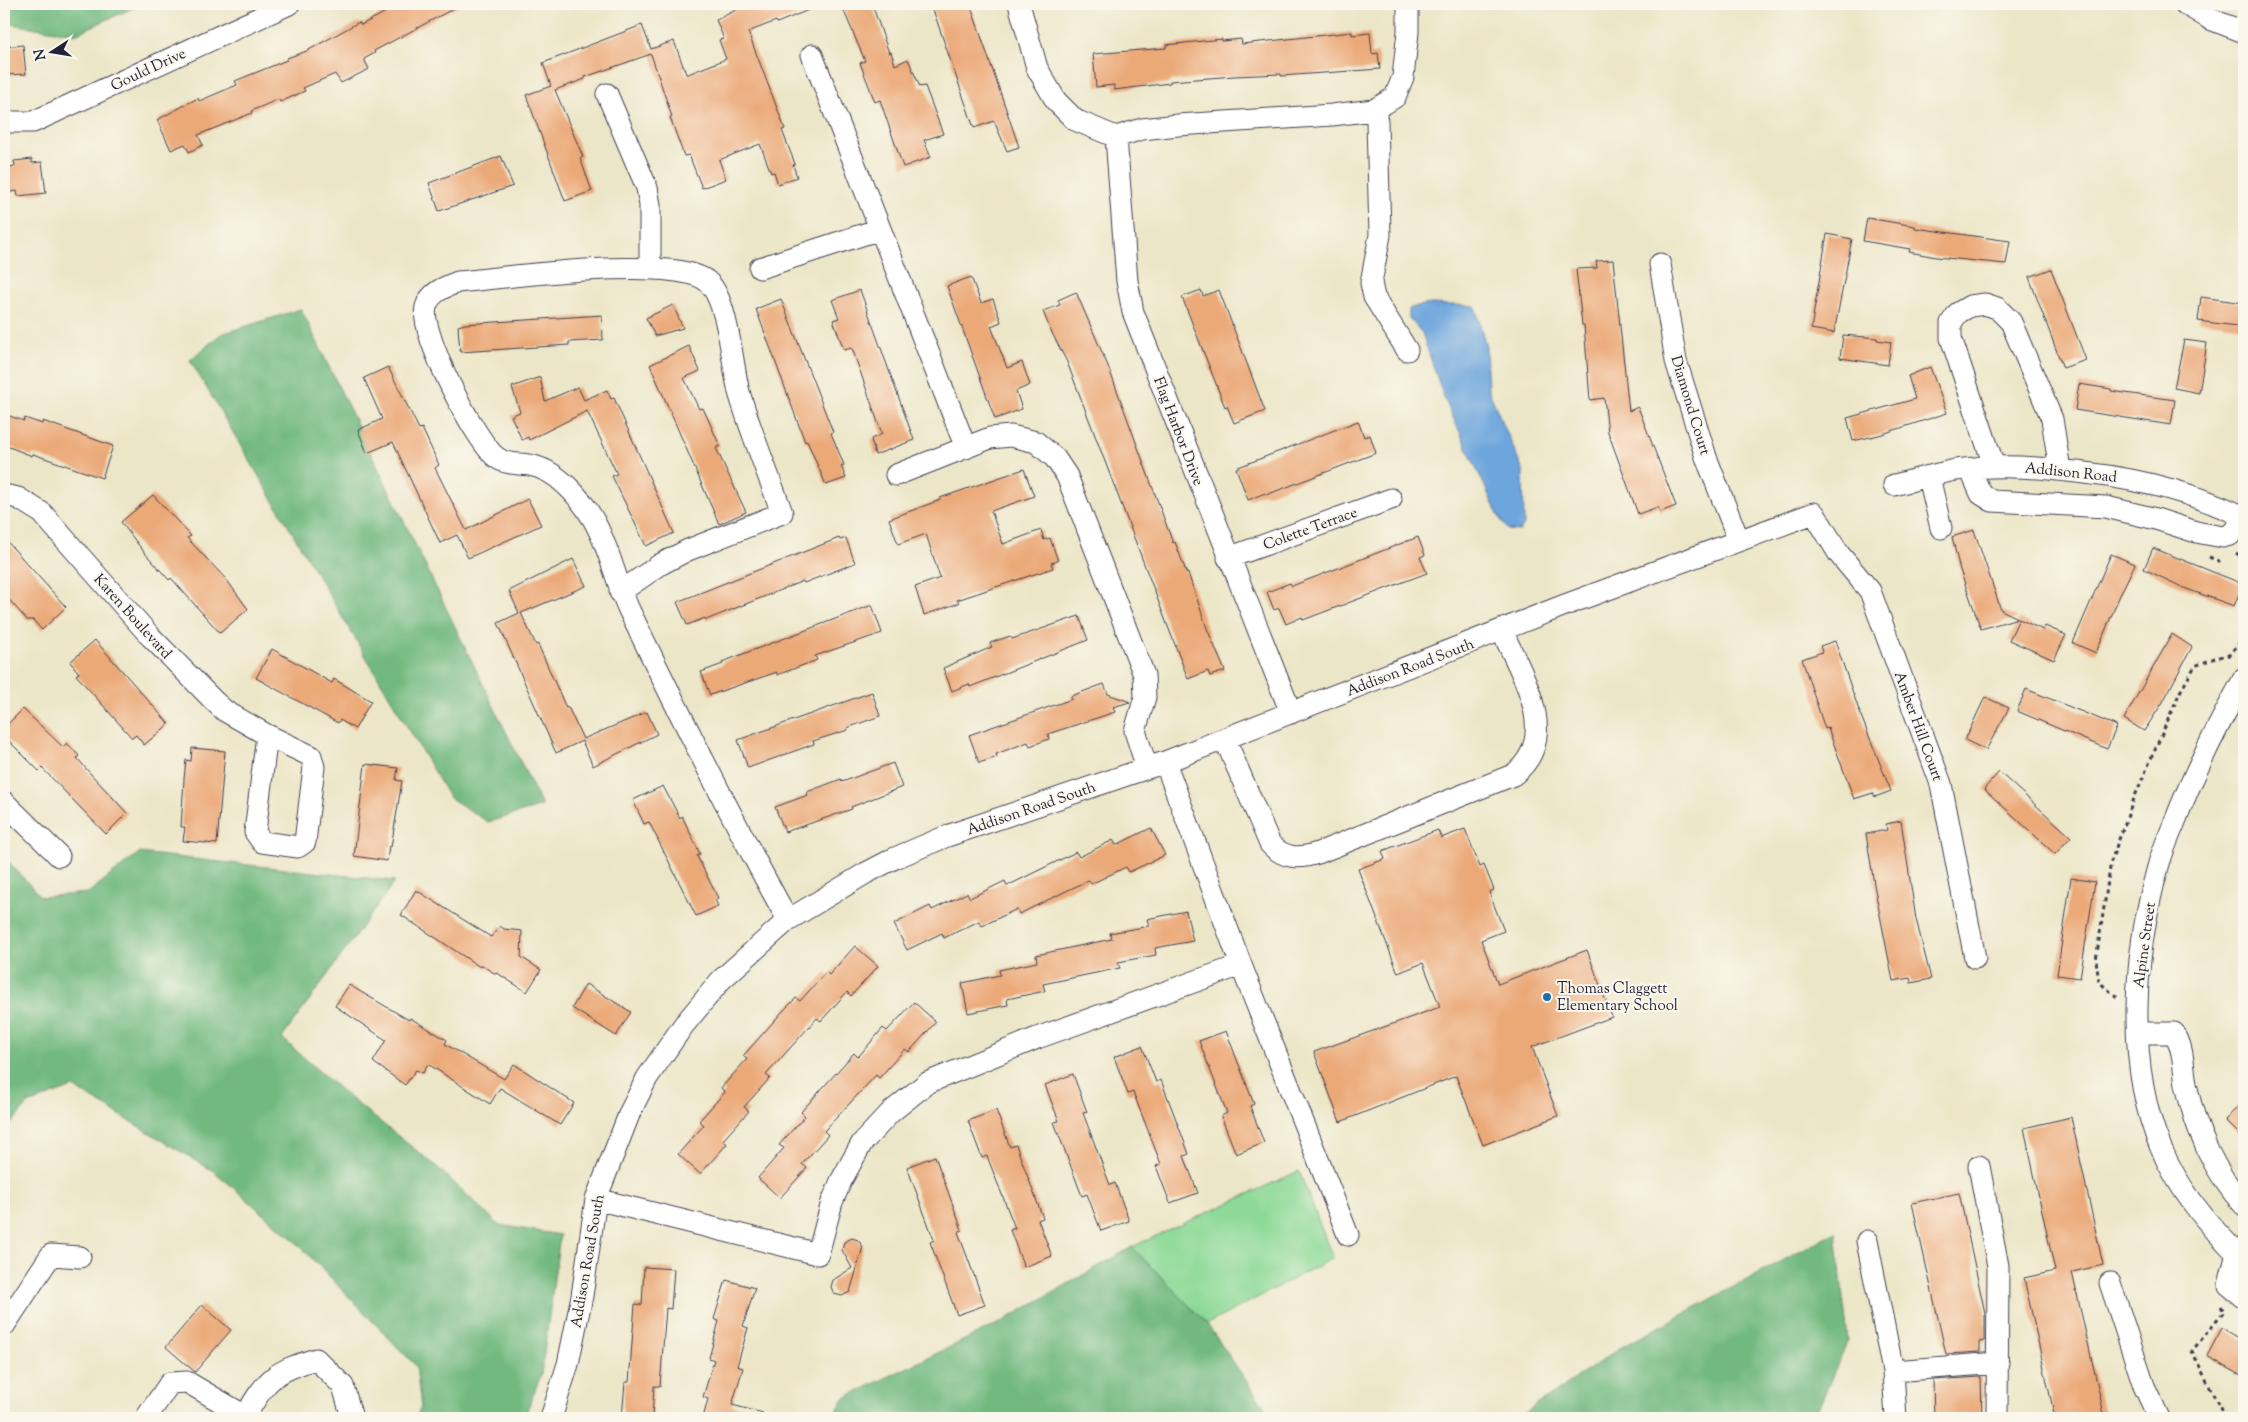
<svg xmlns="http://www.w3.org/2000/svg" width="2248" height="1422" viewBox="0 0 2248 1422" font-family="'Sorts Mill Goudy',serif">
<rect width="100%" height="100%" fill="#fbf7ec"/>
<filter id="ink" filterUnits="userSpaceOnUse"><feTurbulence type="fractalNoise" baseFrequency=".02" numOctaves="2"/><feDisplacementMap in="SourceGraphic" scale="10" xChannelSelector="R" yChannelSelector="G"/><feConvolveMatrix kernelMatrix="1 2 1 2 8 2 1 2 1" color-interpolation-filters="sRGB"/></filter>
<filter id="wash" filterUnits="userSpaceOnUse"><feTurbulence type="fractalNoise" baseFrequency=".0096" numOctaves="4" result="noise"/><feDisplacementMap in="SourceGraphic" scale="20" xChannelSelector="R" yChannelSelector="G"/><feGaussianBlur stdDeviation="1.12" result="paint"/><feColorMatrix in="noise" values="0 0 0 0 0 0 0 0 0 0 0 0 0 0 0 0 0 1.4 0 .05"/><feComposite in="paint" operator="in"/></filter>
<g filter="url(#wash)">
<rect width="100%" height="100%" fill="#ece6c8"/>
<path fill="#8dd997" stroke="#587e69" d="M1299,1171L1333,1258L1207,1324L1132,1247Z"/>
<path fill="#72b980" stroke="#4a6e5e" d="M4,4H142L75,34L4,23Z
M301,309L542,806L488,822L449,797L190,360L221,334Z
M139,853L395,881L282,1038L346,1095L436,1166L499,1225L560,1235L541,1375L524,1418H415L421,1408L416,1366L296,1242L215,1172L73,1087L28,1104L4,1132V857L41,897L88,893Z
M1836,1232L1848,1340L1814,1418H1518L1620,1348Z
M1132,1247L1207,1324L1272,1418H833L844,1398L1000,1323Z"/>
<path fill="#6da6dd" stroke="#48648c" d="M1432,304L1475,306L1486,347L1488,389L1523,470L1524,525L1520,531L1508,530L1499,517L1444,398L1422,333L1409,318V309L1417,306Z"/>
<g id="blocks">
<path fill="#eba978" d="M401,4H462L374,51L375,53L364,59L369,69L341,83L335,74L303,88L305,91L280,102L279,99L251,111L252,113L198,135L203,145L189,152L185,144L171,150L157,120L198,98L199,101L237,85L235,81L287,60V58L307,51L359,22L361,25Z
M748,4H823L777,23L776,21L748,32L785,129L782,130L795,164L793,165L797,177L778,184L774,172L771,173L760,144L719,160L726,179L702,188L689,155L684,156L670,117H672L651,54L585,77V79L555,90L583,157L580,158L592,191L565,201L526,95L551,86L543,63L642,25L651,49L674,41L686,74H688L726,59L719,40L724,39L716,20Z
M841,4H872L889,53L891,52L895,65L908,59L920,87L925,86L943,134L924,140L931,157L903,167L880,100L875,102L860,63L865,61Z
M931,4H970L1019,147L1007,151L994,121L974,128Z
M1352,32V35L1370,33L1372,54L1378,53L1380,69L1281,76V74L1235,76L1170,81V83L1114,90V85L1096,87L1093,54L1166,48V45L1222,39V41L1241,39L1242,44Z
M23,45L26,74L4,75V47Z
M501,156L513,186L439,211L429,183Z
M32,159V163L42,162L46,193L18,196L17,191L4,193V168L15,166L14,161Z
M1867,218L1915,226V228L2010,241L2006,264L1936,257L1909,252L1910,249L1863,241Z
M1827,234L1852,239L1834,333L1811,329Z
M1613,260L1629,411L1638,407L1676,506L1660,512L1658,507L1638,514L1608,432L1604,398L1590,400L1584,325H1582L1576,269L1597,268L1596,261Z
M2051,269L2086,360L2063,368L2029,277Z
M971,277L981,303L993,299L1001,322L991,326L1007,368L1022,362L1030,385L1016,391L1022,409L995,419L947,286Z
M860,290L914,440L875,455L871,439L882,434L852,348L844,350L833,320L839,318L832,300Z
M1201,290L1203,296L1219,290L1265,411L1234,423L1227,406L1225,407L1182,297Z
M1076,292L1108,366L1173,543L1175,542L1187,574L1188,573L1208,631L1225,671L1210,676L1208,671L1188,679L1067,362L1050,329L1043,311L1060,305L1058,300Z
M2201,297L2244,303V327L2198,321Z
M781,299L833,432L831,433L844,465L841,466L846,478L826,485L807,441L805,442L756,309Z
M673,305L683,328L655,336L646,318Z
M602,315L603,340L569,342V345L460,352L458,326L465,324Z
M1843,335L1877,338V340L1891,342L1888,365L1840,358Z
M2184,340L2207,343L2199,393L2174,388Z
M689,346L700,371L684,378L699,409L703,408L720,446L716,448L746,512L719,524L650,365Z
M388,367L419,429L422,428L439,465L435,468L466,530L528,499L541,525L468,558L457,535L440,543L393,442L367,453L358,430L382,419L364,378Z
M1930,367L1947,413L1879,435L1853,441L1847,418L1915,399L1908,376Z
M540,377L545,401L578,387L584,400L607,390L611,399L614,398L674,533L646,546L612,476L617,474L587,411L529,440L528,437L522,440L511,416L520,412L512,387Z
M2079,384L2111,389V391L2175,400L2171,425L2075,410Z
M4,414L24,421L25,418L42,424L43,421L113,446L102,478L33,454L32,456L4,445Z
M1358,421L1364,437L1370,435L1376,453L1266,495L1265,493L1248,500L1236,468Z
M1024,469L1034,496L991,511L1003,544L1041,530L1044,540L1050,538L1058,561L1051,563L1053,568L957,600L959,603L924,615L915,587L940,578L926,534L898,544L889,519L940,500V498Z
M153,495L191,536L187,538L226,579L248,609L220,633L171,578L169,580L144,552L121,522Z
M1974,530L2001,610L2018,618L1981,629L1960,570L1952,537Z
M1418,537L1425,555L1420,557L1427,573L1303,620L1302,617L1286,624L1279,608L1274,610L1267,592L1290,583L1292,586Z
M4,538L66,607L42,630L33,620H27L4,594Z
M839,538L840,540L846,538L855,563L804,583L803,581L706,620L705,618L687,625L677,602Z
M2153,548L2243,584L2234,606L2184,588L2144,569Z
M2111,554L2135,564L2120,595L2096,653L2073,643Z
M573,559L586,586L521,613L536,645L538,644L566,708L568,707L583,739L647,712L657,734L593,766L582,741L556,753L498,623L519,613L509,591Z
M872,605L882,633L815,656L817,660L777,675V672L710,695L701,672L723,664L722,662Z
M1079,616L1088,640L970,687L969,684L952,691L943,668L992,647L990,643L1010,636L1012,639Z
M2019,619L2043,630L2045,626L2066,635L2054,660L2009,640Z
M2172,634L2192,647L2163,702L2144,731L2124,719Z
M95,640L169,724L144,745L136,735L132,738L76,675L79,673L70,662Z
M1835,641L1861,716L1891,791L1875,797L1873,793L1854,799L1828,728L1825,729L1802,659L1822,652L1820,646Z
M272,649L332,683L334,679L371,701L355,729L340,720L338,723L256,678Z
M1104,684L1108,694L1130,702L1113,707L1115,712L1048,734L1049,739L1030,746L1028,742L996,754L997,757L979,763L969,735L1072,699L1071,696Z
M2026,689L2117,726L2107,749L2017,711Z
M872,692L880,716L847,728L848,730L813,741L814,744L748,768L738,740Z
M1985,697L2009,708L1986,750L1965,740Z
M23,709L63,747L67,743L79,756L77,758L89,772L127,813L106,834L42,768L39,771L4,736V728Z
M192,748L225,751L217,844L183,841L185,827H181L184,779L186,760L191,761Z
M893,763L902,787L851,807L852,809L785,832L775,807L808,795L807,792L841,779L842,782Z
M365,764L398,768L396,780L402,781L391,847L389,846L387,861L354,856Z
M1999,772L2071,837L2055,854L1984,789Z
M663,786L680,818L682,816L700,854L697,856L718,898L715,900L718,906L696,916L649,822L644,824L633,800Z
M1901,821L1916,919L1931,979L1911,983L1910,978L1893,981L1875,890L1866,834L1887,830L1886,824Z
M1151,828L1165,855L1129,872L1126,867L1091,884L1089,880L1019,914L1017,909L982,926L979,921L944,938L942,933L907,950L894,924L930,906L932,910L967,893L970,898L1005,881L1007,886L1076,852L1079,857L1113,840L1116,845Z
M1465,829L1480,867L1484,865L1494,890L1489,892L1504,931L1481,940L1498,984L1587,950L1612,1017L1532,1047L1558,1116L1483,1145L1456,1076L1340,1122L1314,1052L1440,1007L1423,963L1398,973L1358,869L1385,859L1382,851L1438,830L1441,838Z
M2071,878L2095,882L2080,978L2057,975Z
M416,890L491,937L500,926L504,929L522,931L521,957L541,970L527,992L497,973L496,974L481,965L480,967L401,915Z
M1186,911L1193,941L1155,948L1156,955L1118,962L1120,968L1043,984L1045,991L1007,999L1008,1005L968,1013L962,983L1000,975L999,970L1037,962L1036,955L1112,939L1110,933L1149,926L1147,919Z
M855,946L878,966L851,996L847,992L821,1021L817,1018L766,1075L770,1078L744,1107L749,1111L723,1140L727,1144L700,1174L678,1154L704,1125L699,1121L725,1092L721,1088L747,1059L743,1056L783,1011L796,998L800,1001L826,972L829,975Z
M586,984L631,1012L616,1036L572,1008Z
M349,985L409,1020L410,1018L447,1040L445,1044L504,1079L514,1064L574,1103L560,1125L500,1088L490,1104L431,1066L427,1065L423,1073L416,1070L405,1085L373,1062L386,1040L335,1006Z
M914,1002L936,1022L909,1052L905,1049L879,1078L876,1075L824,1131L828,1135L802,1164L807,1168L780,1198L758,1178L784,1148L779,1145L805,1116L801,1112L854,1053L858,1057L883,1028L887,1031Z
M1226,1031L1254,1104L1250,1106L1264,1143L1236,1154L1221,1116L1227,1113L1199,1041Z
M1142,1046L1156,1082L1161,1080L1189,1154L1184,1156L1198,1193L1170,1203L1156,1166L1161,1164L1133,1092L1128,1094L1114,1057Z
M1073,1074L1087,1112L1083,1113L1110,1185L1115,1183L1129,1221L1101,1231L1087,1194L1082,1196L1054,1122L1059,1121L1045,1085Z
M2244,1100V1139L2225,1120Z
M996,1110L1010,1147L1016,1145L1043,1218L1038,1220L1052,1256L1024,1267L1010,1230L1015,1228L987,1156L982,1158L968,1121Z
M2071,1117L2103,1265L2072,1272L2104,1414L2086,1418H2055L2024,1278L2055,1271L2024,1128Z
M935,1156L962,1230L958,1232L985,1305L957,1315L930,1242L934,1240L907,1167Z
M1959,1193L1985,1313V1341L1980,1342V1352L1946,1354L1912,1203Z
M852,1238L858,1240L863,1247L850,1292L842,1296L834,1294L831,1287L833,1280L852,1268L842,1250L844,1242Z
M644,1267L674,1269L671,1309L666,1308L660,1386H654L652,1418H622L625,1382H629L635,1304L642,1305Z
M726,1280L755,1288L743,1326L748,1328L737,1366L743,1368L732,1405L763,1413L762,1418H703L708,1399L703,1397L714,1360L709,1358L719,1321L714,1319Z
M202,1305L231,1330L195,1372L166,1347Z
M2222,1328L2244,1341V1377L2207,1356Z
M1981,1377L1982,1418H1934L1933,1380Z"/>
</g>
</g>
<g filter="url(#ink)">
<use href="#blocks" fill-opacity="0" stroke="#403f50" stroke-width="1"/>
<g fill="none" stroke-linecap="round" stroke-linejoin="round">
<g stroke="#403f50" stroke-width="23">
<path id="minor" d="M1019,4L1037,68L1056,101L1075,120L1116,137L1142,129L1178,125L1332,115L1374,110L1395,97L1403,77L1408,32V4
M2185,4L2210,19L2244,32
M812,55L966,448
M607,94L647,188L650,205V269
M1374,110L1377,121L1380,235L1371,283L1374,297L1407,350
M4,122H33L289,4
M1116,137L1127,281L1133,312L1291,713
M1660,264L1676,361L1706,457L1739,541
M760,268L880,229
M1994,466L1951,338V323L1958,313L1970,306L1985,304L1997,308L2011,322L2052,419L2060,470
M1970,469L1981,494L1992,501L2106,507L2156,519L2196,532L2223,537L2230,535L2244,521
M896,475L990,438L1011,436L1036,442L1055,458L1067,476L1144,675L1145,697L1135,731L1147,768
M1929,477L1941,528
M1894,485C1914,480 1935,474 1956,470C1990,465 2024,466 2058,470C2123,476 2185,488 2244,517
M4,495L18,498L42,513L151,637L214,701L225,711L267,735
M1228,558L1391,499
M620,592L661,564L688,550L782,513C768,473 751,433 739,392C732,364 728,302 709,283C681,253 502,278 458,282C445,287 430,292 426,307C419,333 475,440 496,457C506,465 517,463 529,465C556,469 580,497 593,519C610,548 616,584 631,614C681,717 732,820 788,920
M2244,678C2218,725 2193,774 2174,824C2168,838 2162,852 2158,867C2134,953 2125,1064 2161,1148C2179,1190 2211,1229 2244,1260
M267,735L311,756L314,767L305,842L298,847L262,842L255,832Z
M1225,739L1270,844C1284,859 1299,859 1318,853L1513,775C1562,738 1522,675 1502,631
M1165,762L1241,965L1348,1235
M4,802L59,856
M2138,1033H2174C2184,1048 2183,1067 2186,1084C2195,1128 2214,1173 2244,1205
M1979,1166L1998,1266L1997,1418
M596,1199L818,1254L832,1202L841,1181L862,1143L891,1112L927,1083L1037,1038L1241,965
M1867,1241L1893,1371L1896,1418
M2237,1253L2229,1285L2244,1297
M2110,1283L2144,1386L2159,1418
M4,1326L51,1255L80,1257
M1893,1371L1998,1363
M146,1418L170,1383L187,1382L245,1416
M244,1418C267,1379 272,1372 316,1359L343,1386L352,1418
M551,1418L568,1364L582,1296L596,1199L630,1112L647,1078L683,1026L721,980L788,920L866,873L895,858L947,836L1165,762L1565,605L1814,513L1839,554L1870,591L1941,784L1975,958"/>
</g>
<path stroke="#403f50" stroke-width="3" stroke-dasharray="4 4" stroke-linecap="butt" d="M2236,553L2244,558
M2209,557L2219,561L2223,558
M2117,997L2099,982L2096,960L2111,861L2135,796L2180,692L2195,666L2215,658L2229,655L2244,637
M2221,1306L2224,1312L2192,1351L2225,1418"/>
<use href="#minor" stroke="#fff" stroke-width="21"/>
</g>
</g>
<circle fill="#1f6fb2" stroke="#fbf7ec" stroke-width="2" cx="1547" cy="997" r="5"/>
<g text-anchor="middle" stroke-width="4" stroke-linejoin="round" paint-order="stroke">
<g font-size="15" fill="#22223b" stroke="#fbf7ec">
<text transform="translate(148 69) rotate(-25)" y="5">Gould Drive</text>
<text transform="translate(1691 405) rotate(73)" y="5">Diamond Court</text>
<text transform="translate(1179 431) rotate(69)" y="5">Flag Harbor Drive</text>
<text transform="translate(2071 472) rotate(6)" y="5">Addison Road</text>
<text transform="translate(1310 528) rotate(-20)" y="5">Colette Terrace</text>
<text transform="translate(133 616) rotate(48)" y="5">Karen Boulevard</text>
<text transform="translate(1410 667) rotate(-21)" y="5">Addison Road South</text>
<text transform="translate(1919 726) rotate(70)" y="5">Amber Hill Court</text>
<text transform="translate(1031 808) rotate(-19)" y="5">Addison Road South</text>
<text transform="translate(2144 945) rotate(-82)" y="5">Alpine Street</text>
<text transform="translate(587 1261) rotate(-80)" y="5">Addison Road South</text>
</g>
<g font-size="15" fill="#22223b" stroke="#fbf7ec" text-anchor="start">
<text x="1557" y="993">Thomas Claggett<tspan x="1557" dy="17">Elementary School</tspan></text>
</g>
</g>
<rect width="2248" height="1422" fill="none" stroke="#fbf7ec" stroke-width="20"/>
<g transform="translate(52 52) rotate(258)" stroke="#fbf7ec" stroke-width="4" paint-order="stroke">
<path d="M0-4L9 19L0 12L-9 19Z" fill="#22223b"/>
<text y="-8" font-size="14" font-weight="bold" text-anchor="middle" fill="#22223b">N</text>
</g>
</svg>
